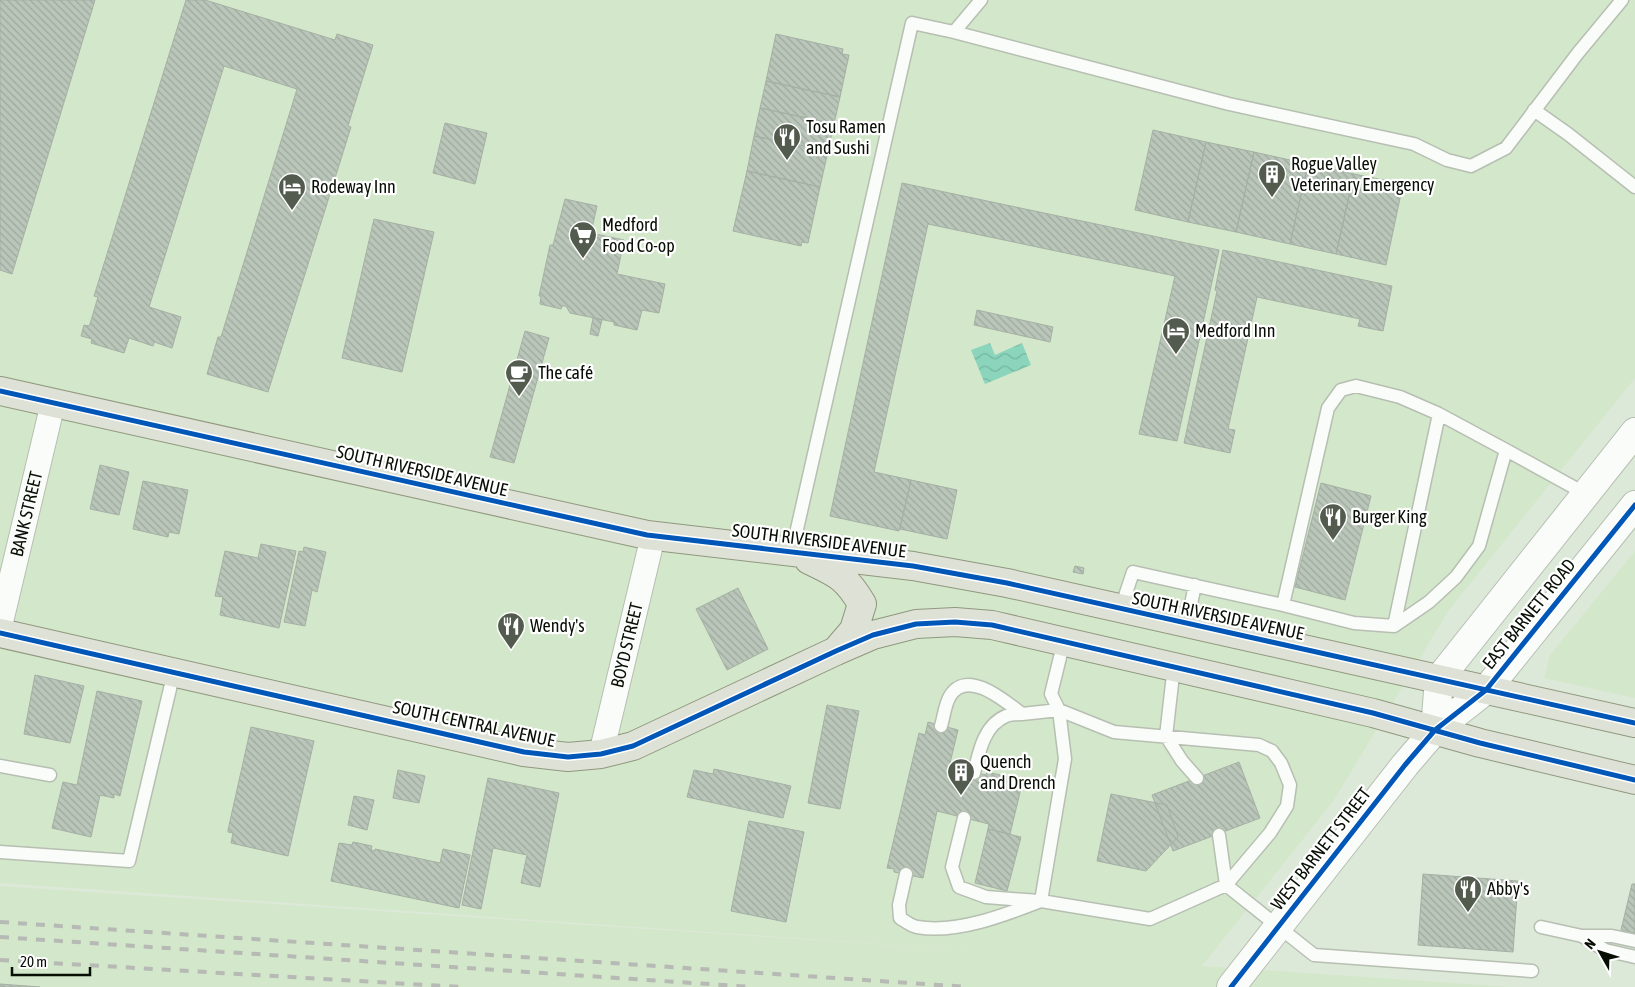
<svg xmlns="http://www.w3.org/2000/svg" width="1635" height="987" viewBox="0 0 1635 987" font-family="'Asap Condensed',sans-serif">
<defs>
<pattern id="water-waves" width="16" height="10" patternUnits="userSpaceOnUse" patternTransform="scale(1.25)"><rect width="16" height="10" fill="#8ad5bc"/><path d="M0 5q4-4 8 0t8 0" fill="none" stroke="#76b6a0"/></pattern>
<pattern id="building-back-hatch" width="6" height="6" patternUnits="userSpaceOnUse" patternTransform="scale(1.25)"><rect width="6" height="6" fill="#bac6ba"/><path d="M-1 5l2 2M0 0l6 6M5-1l2 2" fill="none" stroke="#9ea99e"/></pattern>
</defs>
<rect width="100%" height="100%" fill="#dde9d8"/>
<path fill="#d3e7ca" d="M0,0H1635V378L1449,610L1334,800L1202,966L1512,987H0V886L1026,954L0,883Z
M1635,551V698L1544,678L1550,655Z"/>
<path fill="url(#water-waves)" d="M990,343L995,355L1022,343L1031,365L985,384L971,350Z"/>
<path fill="url(#building-back-hatch)" stroke="#a4b0a4" d="M0,0H95L12,274L0,270Z
M186,0H205L335,40L337,34L373,45L348,126L351,127L268,392L207,374L218,337H221L297,89L224,66L149,307L181,317L172,348L154,342L153,346L129,338L124,353L91,343L92,339L81,336L84,325L89,326L90,324L98,297L94,296Z
M776,34L843,49L842,54L849,55L840,97L766,81Z
M766,81L840,97L834,124L760,108Z
M760,108L834,124L828,151L754,136Z
M445,123L487,133L475,184L433,173Z
M1153,130L1206,142L1188,222L1135,210Z
M754,136L828,151L820,187L747,171Z
M1206,142L1254,152L1236,232L1188,222Z
M1254,152L1308,164L1290,244L1236,232Z
M1308,164L1354,174L1336,254L1290,244Z
M747,171L820,187L808,243L802,242L801,246L733,231Z
M1354,174L1403,184L1386,265L1336,254Z
M902,183L1219,250L1177,441L1139,434L1175,276L928,224L874,472L911,480L899,531L830,516Z
M565,199L597,206L591,233L624,240L617,274L665,284L659,313L642,310L637,330L614,325V322L570,313L566,306H562L561,309L540,304L541,296H539L550,245H553Z
M374,219L434,232L402,372L342,358Z
M1223,250L1392,286L1383,331L1358,326L1360,319L1257,297L1228,429L1235,430L1230,453L1184,443L1217,291L1215,290Z
M977,310L1053,327L1050,342L974,325Z
M593,318L602,320L598,336L590,334Z
M525,331L549,338L514,463L490,457Z
M100,465L129,472L119,515L90,509Z
M911,480L957,490L947,539L900,529Z
M143,481L188,490L179,534L169,532L168,537L133,529Z
M1321,483L1371,496L1345,600L1295,587Z
M261,544L296,551L279,628L220,615L223,597L215,596L225,551L258,558Z
M304,547L326,552L317,592L312,590L305,626L284,622L299,551L303,552Z
M1075,566L1084,568L1083,574L1073,572Z
M738,588L768,649L727,670L696,609Z
M35,675L84,686L70,743L24,734Z
M97,691L142,701L120,796L114,794V798L100,795L91,837L52,828L63,782L77,785Z
M827,705L859,711L840,809L808,803Z
M928,722L958,730L950,763L959,766L958,769L986,775L987,772L1023,780L1010,834L988,829L989,824L937,811L923,878L894,872V869L887,868L919,733L925,735Z
M251,727L314,741L288,856L231,843L233,833L228,832V830Z
M1239,762L1260,818L1173,851L1152,795Z
M714,769L791,786L783,818L687,797L694,770L713,774Z
M398,770L425,776L419,803L393,798Z
M488,778L559,793L540,887L521,883L527,855L493,848L481,909L462,905Z
M1111,794L1167,805L1178,837L1146,871L1097,861Z
M354,796L374,800L367,830L348,825Z
M749,821L804,832L786,922L731,911Z
M988,829L1021,837L1007,891L975,883Z
M353,842L372,846L371,850L375,851V849L440,863L443,849L470,855L459,908L331,881L339,843L352,845Z
M1423,874L1518,881L1513,952L1418,945Z
M1632,884H1635V933L1621,930Z
M0,984L40,987H0Z"/>
<g fill="none" stroke-linecap="round" stroke-linejoin="round">
<g stroke="#b6bfb2" stroke-width="15">
<path id="lane" d="M954,32L981,0
M1534,110L1568,134L1635,187
M792,551L912,23L954,32L1229,104L1414,144L1447,160L1471,166L1506,148L1578,53L1622,0
M1283,605L1328,408L1341,390L1356,386L1400,397L1439,414L1506,450L1586,494
M1121,608L1133,572L1283,605L1354,623L1394,626L1429,602L1456,577L1479,546L1506,450
M1187,623L1195,585
M1394,626L1439,414
M1064,641L1051,694L1059,710L1065,759L1041,901L1150,919L1226,885L1314,955L1532,971
M1174,666L1166,736L1182,761L1197,778
M941,726C944,716 945,704 950,696C967,668 1005,701 1022,714L1059,710L1114,732L1259,745L1272,751L1281,763L1290,785L1287,806L1270,833L1226,885
M0,766L50,775
M974,773C979,752 984,725 1006,716C1011,714 1017,714 1022,714
M964,818L952,867L959,887L986,897L1039,901
M1219,835L1226,885
M0,852L129,861L174,672
M906,874L899,905L900,918C905,921 911,926 917,927C956,934 1005,915 1041,901
M1541,927L1582,936H1612L1635,941
M1582,936L1605,950L1635,957"/>
</g>
<g stroke="#b6bfb2" stroke-width="26">
<g id="street">
<path id="s1" d="M0,626L53,403"/>
<path id="s2" d="M601,754L653,536"/>
</g>
</g>
<g stroke="#b6bfb2" stroke-width="30">
<path id="secondary" d="M1435,730L1439,679L1635,432
M1231,987L1405,765L1435,730L1486,690L1635,505"/>
</g>
<g stroke="#90987f" stroke-width="30">
<path id="primary" d="M0,391L647,535L913,566L1007,583L1635,723
M809,560C836,573 846,576 862,604L854,630L836,651
M0,633L524,752L568,757L601,754L633,746L836,651L873,635L916,624L955,622L992,625L1373,713L1480,743L1635,780"/>
</g>
<use href="#lane" stroke="#fafcf9" stroke-width="12"/>
<use href="#street" stroke="#fafcf9" stroke-width="24"/>
<use href="#secondary" stroke="#fafcf9" stroke-width="28"/>
<use href="#primary" stroke="#dee1d5" stroke-width="28"/>
<path stroke="#b6b9b4" stroke-width="4" stroke-dasharray="9 9" stroke-linecap="butt" d="M0,922L969,987
M0,937L753,987
M0,960L461,987"/>
<g stroke="#fff" stroke-width="8">
<path id="cycleway" d="M0,391L647,535L913,566L1007,583L1635,723
M0,633L524,752L568,757L601,754L633,746L836,651L873,635L916,624L955,622L992,625L1373,713L1480,743L1635,780
M1231,987L1405,765L1435,730L1486,690L1635,505"/>
</g>
<use href="#cycleway" stroke="#0057b8" stroke-width="5"/>
</g>
<defs>
<g id="restaurant-pin" transform="scale(1.4375)"><path d="M0 17L-7.5 6A9.5 9.5 0 1 1 7.5 6Z" fill="#525b4e" stroke="#fff"/><path d="M-5-6h1v4h1v-4h1v4h1v-4h1v5L-1.5 .5V6h-2V.5L-5-1ZM5-6V6H3V1.5H1.5Q1.5-4 5-6Z" fill="#fff"/></g>
<g id="building-pin" transform="scale(1.4375)"><path d="M0 17L-7.5 6A9.5 9.5 0 1 1 7.5 6Z" fill="#525b4e" stroke="#fff"/><path d="M-4-6H4V6H1V3H-1V6H-4ZM-2.5-4.3h1.7v1.8h-1.7ZM.8-4.3h1.7v1.8H.8ZM-2.5-1h1.7V.8h-1.7ZM.8-1h1.7V.8H.8Z" fill="#fff"/></g>
<g id="hotel-pin" transform="scale(1.4375)"><path d="M0 17L-7.5 6A9.5 9.5 0 1 1 7.5 6Z" fill="#525b4e" stroke="#fff"/><path d="M-6-4.5h1.5V1H6V5H4.5V3h-9V5H-6ZM-4 0a1.8 1.8 0 1 1 3.6 0ZM.5 0V-2.5h3Q6-2.5 6 0Z" fill="#fff"/></g>
<g id="supermarket-pin" transform="scale(1.4375)"><path d="M0 17L-7.5 6A9.5 9.5 0 1 1 7.5 6Z" fill="#525b4e" stroke="#fff"/><path d="M-6-5.5h2.5l.6 2H6L4.5 2H-2.5L-4.4-4H-6ZM-1.5 3.2a1.3 1.3 0 1 0 .1 0ZM3 3.2a1.3 1.3 0 1 0 .1 0Z" fill="#fff"/></g>
<g id="cafe-pin" transform="scale(1.4375)"><path d="M0 17L-7.5 6A9.5 9.5 0 1 1 7.5 6Z" fill="#525b4e" stroke="#fff"/><path d="M-5.5-4.5H6V0H3Q3 3.5 0 3.5H-2.5Q-5.5 3.5-5.5 0ZM3-3.2v2h1.7v-2ZM-6 4.5H4V6H-6Z" fill="#fff"/></g>
</defs>
<g fill-rule="evenodd">
<use href="#restaurant-pin" x="787" y="137"/>
<use href="#building-pin" x="1272" y="174"/>
<use href="#hotel-pin" x="292" y="187"/>
<use href="#supermarket-pin" x="583" y="235"/>
<use href="#hotel-pin" x="1176" y="331"/>
<use href="#cafe-pin" x="519" y="373"/>
<use href="#restaurant-pin" x="1333" y="517"/>
<use href="#restaurant-pin" x="511" y="626"/>
<use href="#building-pin" x="961" y="772"/>
<use href="#restaurant-pin" x="1468" y="889"/>
</g>
<g text-anchor="middle" stroke-width="4.5" stroke-linejoin="round" paint-order="stroke">
<g font-size="18" fill="#070e04" stroke="#fff" text-anchor="start">
<text x="806" y="133">Tosu Ramen<tspan x="806" dy="21">and Sushi</tspan></text>
<text x="1291" y="170">Rogue Valley<tspan x="1291" dy="21">Veterinary Emergency</tspan></text>
<text x="311" y="193">Rodeway Inn</text>
<text x="602" y="231">Medford<tspan x="602" dy="21">Food Co-op</tspan></text>
<text x="1195" y="337">Medford Inn</text>
<text x="538" y="379">The café</text>
<text x="1352" y="523">Burger King</text>
<text x="530" y="632">Wendy's</text>
<text x="980" y="768">Quench<tspan x="980" dy="21">and Drench</tspan></text>
<text x="1487" y="895">Abby's</text>
</g>
<g font-size="18" fill="#070e04" stroke="#fff">
<text transform="translate(422 471) rotate(13)" y="6">SOUTH RIVERSIDE AVENUE</text>
<text dy="6" stroke="none"><textPath href="#s1" startOffset="115">BANK STREET</textPath></text>
<text transform="translate(819 541) rotate(7)" y="6">SOUTH RIVERSIDE AVENUE</text>
<text transform="translate(1529 614) rotate(-51)" y="6">EAST BARNETT ROAD</text>
<text transform="translate(1218 616) rotate(12)" y="6">SOUTH RIVERSIDE AVENUE</text>
<text dy="6" stroke="none"><textPath href="#s2" startOffset="112">BOYD STREET</textPath></text>
<text transform="translate(474 724) rotate(12)" y="6">SOUTH CENTRAL AVENUE</text>
<text transform="translate(1321 849) rotate(-52)" y="6">WEST BARNETT STREET</text>
</g>
</g>
<g transform="translate(1600 952) rotate(309)" stroke="#ffffff" stroke-width="4" paint-order="stroke">
<path d="M0-4L9 19L0 12L-9 19Z" fill="#070e04"/>
<text y="-8" font-size="14" font-weight="bold" text-anchor="middle" fill="#070e04">N</text>
</g>
<path d="M12 967v8h78v-8" fill="none" stroke="#070e04" stroke-width="2.5"/>
<text x="20" y="967" font-size="15" fill="#070e04" stroke="#ffffff" stroke-width="4" paint-order="stroke">20 m</text>
</svg>
